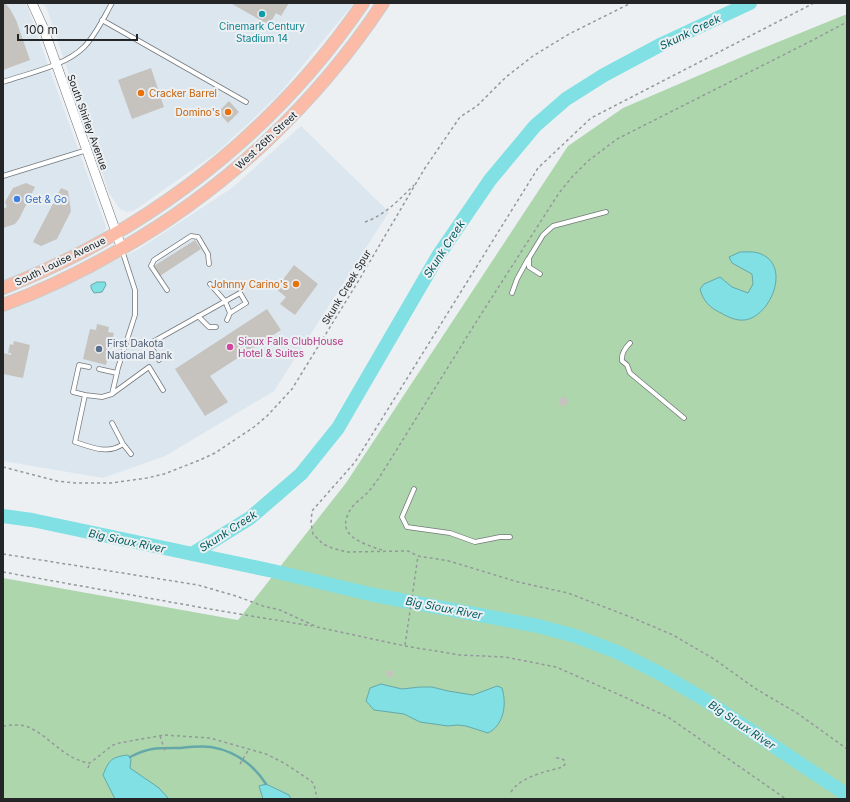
<svg xmlns="http://www.w3.org/2000/svg" width="850" height="802" viewBox="0 0 850 802" font-family="Inter,sans-serif">
<rect width="100%" height="100%" fill="#ecf0f3"/>
<path fill="#dbe6ee" d="M3,3H25L27,6L106,227L104,233L25,273L3,281Z
M43,3H354L280,93L251,121L216,153L135,210L127,212L120,209L109,193L47,9Z
M301,126L389,212L274,391L165,456L103,478L3,461V311L92,272L139,249L232,188Z"/>
<path fill="#aed6ac" d="M847,14V799H3V578L238,620L346,483L568,146L623,108L751,53Z"/>
<path fill="#80e0e3" stroke="#64a8aa" d="M740,252C747,252 754,251 761,254C791,266 771,316 745,320C736,321 728,317 721,313C710,308 703,301 700,289L704,284L720,277L732,287L748,293L753,284L752,274L732,263L729,257Z
M97,282H105L106,285L102,292L94,293L91,288V285Z
M381,684L402,689L420,687H432L448,691L473,695L497,686L502,688C507,704 504,725 488,733L466,726L457,725L448,726L420,722L404,714L374,710L366,701L370,688Z
M128,755L131,759L130,768L159,788L169,799H115L103,775C109,760 111,757 128,755Z
M266,784L289,795L291,799H263L259,786Z"/>
<g fill="none" stroke-linecap="round" stroke-linejoin="round">
<path stroke="#64a8aa" stroke-width="2.5" d="M130,757C150,747 158,748 180,748C190,747 202,746 211,747C235,751 253,764 266,784"/>
<path stroke="#80e0e3" stroke-width="14" d="M3,516L32,520L273,571L374,595L538,626L575,636L617,652L659,673L702,698L847,795
M192,554L250,518L301,474L338,428L438,256L490,180L535,126L566,99L604,75L662,44L750,3"/>
</g>
<path fill="#c6c3bf" d="M3,3H5L10,9L16,20L30,60L3,70Z
M232,3H289L281,16L276,13L269,25L232,4Z
M151,68L164,107L132,119L118,80Z
M229,101L239,112L228,123L218,112Z
M26,183L35,187L19,219L15,224L3,228V209L7,207L5,202L13,188Z
M61,188L68,191L71,211L57,239L41,246L33,242Z
M195,240L201,249L160,276L154,266Z
M294,265L318,284L295,315L280,304L286,297L276,289Z
M267,309L281,330L210,376L228,402L205,416L175,369Z
M97,324L109,327L108,332L114,333L106,365L83,359L90,329L96,330Z
M14,341L30,345L23,378L3,374V353L11,355V353H8L10,344L13,345Z
M563,396L569,401L563,407L558,402Z
M386,671H393V677H387Z"/>
<g fill="none" stroke-linecap="round" stroke-linejoin="round">
<g stroke="#74787b" stroke-width="5.5">
<path id="service" d="M102,20L246,102
M3,82C29,73 65,66 84,47C96,35 104,17 112,3
M3,176L87,150
M540,274L529,267V258L543,235L553,226L606,212
M210,284L225,301L230,313L227,320
M167,290L151,266L154,260L191,236L198,237L208,254L209,264
M512,293L517,279L528,259
M198,316L209,327H216
M630,343C625,348 621,354 622,361L627,365L630,373L684,418
M159,360L149,344L240,293L246,303L230,313
M99,369L117,373
M112,394L118,368L135,315V290L122,250
M85,395L73,392L79,365L89,367
M112,423L123,444C108,455 91,447 75,442L85,395L102,397L112,394L149,367L163,390
M123,444L131,454
M414,489L402,517L407,527L450,533L475,542L500,537H510"/>
</g>
<g stroke="#74787b" stroke-width="10">
<path id="tertiary" d="M32,3L43,27L122,249"/>
</g>
<g stroke="#cacbcb" stroke-width="14">
<path id="primary" d="M3,288C31,277 59,264 86,250C197,191 292,107 363,3
M3,305C44,290 83,271 121,249C226,189 316,104 383,3"/>
</g>
<path stroke="#94989a" stroke-width="1.5" stroke-dasharray="3 3" stroke-linecap="butt" d="M814,3L591,118L538,168L355,462L312,511L311,523L313,534L323,544L332,548L347,552L408,551L418,556L449,561L518,582L568,593L633,618L673,635L714,659L756,689L797,713L847,749
M365,222C385,215 400,199 414,185
M3,467L57,481L75,483H111L147,478L164,474L200,460L215,453L254,427L267,416L292,389L359,280L425,168L460,117L477,106L506,77L533,56L569,34L631,3
M382,550C360,543 332,534 353,506C356,502 361,499 365,495C370,491 374,484 379,478L478,319L559,193L572,177L588,161L617,139L811,41L847,22
M3,554L198,585L236,596L263,606L280,610L317,627L405,646L460,655L505,657L556,667L620,695L668,717L786,799
M3,572L215,610L312,626
M405,645L418,556
M3,726C11,725 20,724 28,727C50,736 64,760 90,763L113,745L119,743L164,735L210,738L266,754L284,763L311,781L314,784L317,799
M160,736L165,751
M240,764L249,749
M88,768L90,763
M511,792C520,777 547,771 563,767L565,764L564,760L560,758H553"/>
<use href="#service" stroke="#fff" stroke-width="4"/>
<use href="#tertiary" stroke="#fff" stroke-width="9"/>
<use href="#primary" stroke="#fbbba7" stroke-width="12"/>
</g>
<circle fill="#0f9aa8" stroke="#ecf0f3" stroke-width="1.5" cx="262" cy="14" r="4"/>
<g fill="#e8710a" stroke="#ecf0f3" stroke-width="1.5">
<circle cx="141" cy="93" r="4"/>
<circle cx="228" cy="112" r="4"/>
<circle cx="296" cy="284" r="4"/>
</g>
<circle fill="#3f7fe0" stroke="#ecf0f3" stroke-width="1.5" cx="17" cy="199" r="4"/>
<circle fill="#d1479c" stroke="#ecf0f3" stroke-width="1.5" cx="230" cy="347" r="4"/>
<circle fill="#5c6f8a" stroke="#ecf0f3" stroke-width="1.5" cx="99" cy="349" r="4"/>
<g text-anchor="middle" stroke-width="4" stroke-linejoin="round" paint-order="stroke">
<g font-size="10" fill="#0d838f" stroke="#ecf0f3">
<text x="262" y="30">Cinemark Century<tspan x="262" dy="12">Stadium 14</tspan></text>
</g>
<g font-size="10" fill="#c56008" stroke="#ecf0f3" text-anchor="end">
<text x="149" y="97" text-anchor="start">Cracker Barrel</text>
<text x="220" y="116">Domino's</text>
<text x="288" y="288">Johnny Carino's</text>
</g>
<g font-size="10" fill="#232526" stroke="#ecf0f3">
<text transform="translate(88 122) rotate(70)" y="4">South Shirley Avenue</text>
<text transform="translate(266 140) rotate(-43)" y="4">West 26th Street</text>
<text transform="translate(60 261) rotate(-26)" y="4">South Louise Avenue</text>
<text transform="translate(346 287) rotate(-59)" y="4">Skunk Creek Spur</text>
</g>
<g font-size="10" fill="#366cbe" stroke="#ecf0f3" text-anchor="start">
<text x="25" y="203">Get &amp; Go</text>
</g>
<g font-size="10" fill="#b23c85" stroke="#ecf0f3" text-anchor="start">
<text x="238" y="345">Sioux Falls ClubHouse<tspan x="238" dy="12">Hotel &amp; Suites</tspan></text>
</g>
<g font-size="10" fill="#4e5e75" stroke="#ecf0f3" text-anchor="start">
<text x="107" y="347">First Dakota<tspan x="107" dy="12">National Bank</tspan></text>
</g>
<g font-size="11" font-style="italic" fill="#015c5f" stroke="#ecf0f3">
<text transform="translate(690 32) rotate(-26)" y="4">Skunk Creek</text>
<text transform="translate(444 249) rotate(-57)" y="4">Skunk Creek</text>
<text transform="translate(228 531) rotate(-33)" y="4">Skunk Creek</text>
<text transform="translate(127 541) rotate(12)" y="4">Big Sioux River</text>
<text transform="translate(444 608) rotate(11)" y="4">Big Sioux River</text>
<text transform="translate(742 725) rotate(34)" y="4">Big Sioux River</text>
</g>
</g>
<rect width="850" height="802" fill="none" stroke="#232526" stroke-width="8"/>
<path d="M18 34v6h119v-6" fill="none" stroke="#232526" stroke-width="2"/>
<text x="24" y="34" font-size="12" fill="#232526" stroke="#ecf0f3" stroke-width="3" paint-order="stroke">100 m</text>
</svg>
